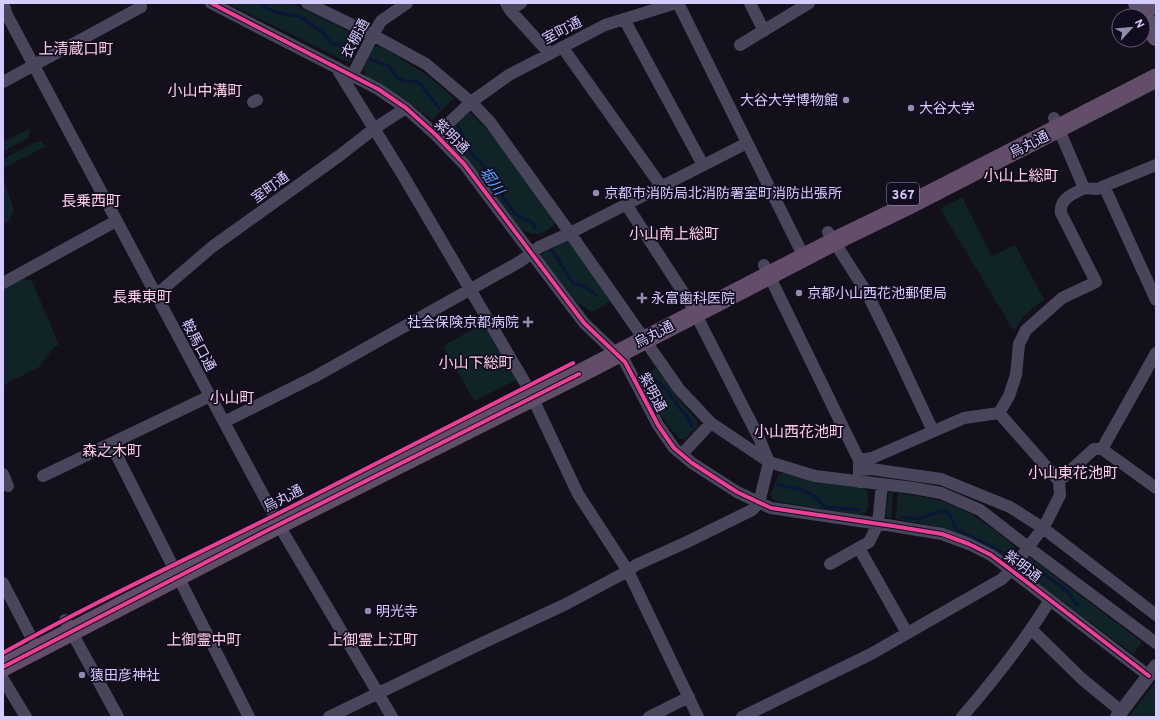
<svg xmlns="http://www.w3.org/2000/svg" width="1159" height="720" viewBox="0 0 1159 720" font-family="Overpass,'Noto Sans JP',sans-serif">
<rect width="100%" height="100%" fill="#13101b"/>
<path fill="#102427" d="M227,3H291L360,37V40L350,62L349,63L301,39Z
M379,45L427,75L454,98L432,120L405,99L368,80L362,66L372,48Z
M469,112L485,127L498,143L554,219V225C542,235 535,237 521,229L447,132Z
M31,128L28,138L3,151V142Z
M41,141L45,147L3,168V159L32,144Z
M3,178L14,210L9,221L3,224Z
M962,197L992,256L1015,245L1044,299L1023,317L1014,331L940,209Z
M563,241L571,243L610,302L592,312L577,302L540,256L546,249Z
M23,279L32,281L59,345L54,347L39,367L3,385V289Z
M484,323L518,379L474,401L443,346Z
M656,368L677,397L697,420L698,426L685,439H680C661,419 652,400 641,376Z
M783,473L818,482L864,488L868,492C868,501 871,512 860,515L779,502L772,499L771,494L779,475Z
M893,492L891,519L887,517L886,514L888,495L889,493Z
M898,493C913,496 930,497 944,502C971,511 993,528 1014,546L1016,550C1014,554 1012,557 1007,559L973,539L934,526L896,519Z
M1028,558H1031L1142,642L1133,654L1022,571L1021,567Z
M1156,681V717H1129Z"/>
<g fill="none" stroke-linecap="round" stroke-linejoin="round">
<path stroke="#0a1538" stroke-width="3" d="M261,3L268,9L283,14L298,16L305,20L321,31L332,43L352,47
M370,59L388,66L399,79L405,81L417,82L422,86L439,108
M458,126L470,152L480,161L502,190L503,197L514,212L521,218L533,223L535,229
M552,250L572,282L584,286L596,295
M650,378L657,381L667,390L681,410L686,414L692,427
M778,485C796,488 814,491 825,507L860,510
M901,517L918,519L940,511H945L950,515L956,529L1006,554
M1034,572L1044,574L1063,588L1068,592L1074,601L1078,605"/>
<path stroke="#49465c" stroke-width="12" d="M3,3L7,15L210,396L283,532L392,717
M211,3L378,89L406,108L436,135L464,164L584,323L625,362L658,425L674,448L692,463L737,492L771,508L893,526L942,534L969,544L991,555L1011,570L1149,676
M307,3L373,35L426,64L471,102L490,122L570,233L679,389L711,423L769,462L815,476L914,488L941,493L980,510L1037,554L1156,643
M506,3L510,10L550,54
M678,3L799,247
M750,3L764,31
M510,10L521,3
M624,19L703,165
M740,45L809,3
M563,48L661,186
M336,67L404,177L527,386L578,494L628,571L698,717
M352,76L373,35L381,21L407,3
M3,82L141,7L140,3
M253,102L257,100
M436,135L471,102L509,75L605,25L676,3
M1104,186L1156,300
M1084,188L1097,189L1156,165
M828,232L867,293L895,350L933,431
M764,265L859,460
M3,283L116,221
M156,295L212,247L339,156L375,128L406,108
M999,413L1059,481
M224,422L316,376L521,261L539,247L570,233L747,143
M111,444L249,717
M1102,449L1156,353
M682,454L711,423
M859,470L871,469L941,479L1010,507L1043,528L1156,615
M3,474L8,486
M43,476L210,396
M859,482V460L872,458L964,418L999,413L1009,396L1016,375L1019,344L1026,330L1062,298L1096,282L1061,213C1059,198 1074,194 1084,188L1054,118
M859,548L907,633
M830,564L869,542L878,524L882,484
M3,583L31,637
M65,620L118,717
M1032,630L1082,679L1121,711
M3,679L26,717
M329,717L476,646L566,604L628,571L636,565L687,542L752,510L759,503L769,462L759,438L690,303L626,204
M649,717L689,697
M742,717L871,654L1002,579L1011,570L1045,525L1060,495L1059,481L1094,449H1102L1156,488
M962,717C994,680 1024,642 1050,600"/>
<path stroke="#49465c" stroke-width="14" d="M1117,717L1156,666"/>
<path stroke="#5e4f6d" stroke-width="18" d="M1137,3L1156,37
M1155,3L1156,6"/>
<path stroke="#624e68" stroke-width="19" d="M3,667L268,530L579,374L843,237L907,206L1156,78"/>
<g stroke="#120c1f" stroke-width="6">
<path id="cycleway" d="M211,3L378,89L406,108L436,135L464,164L584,323L625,362L658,425L674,448L692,463L737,492L771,508L893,526L942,534L969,544L991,555L1011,570L1149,676
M3,653C95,601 192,557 287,509C382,461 477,411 573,363
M3,667L268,530L579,374"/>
</g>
<use href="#cycleway" stroke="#ea4096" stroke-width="4"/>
</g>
<g fill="#928aaf" stroke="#120c1f" stroke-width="1.5">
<circle cx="846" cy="100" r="4"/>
<circle cx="911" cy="108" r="4"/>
<circle cx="596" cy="193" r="4"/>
<circle cx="799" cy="293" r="4"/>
<path d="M640 292h4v4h4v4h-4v4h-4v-4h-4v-4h4z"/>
<path d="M526 316h4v4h4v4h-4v4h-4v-4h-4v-4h4z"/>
<circle cx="368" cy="611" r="4"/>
<circle cx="82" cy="675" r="4"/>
</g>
<g text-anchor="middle" stroke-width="3.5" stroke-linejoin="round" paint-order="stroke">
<rect fill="#120c1f" stroke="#9b92bc" stroke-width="1" x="887" y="183" width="32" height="22" rx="3"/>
<g font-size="13" font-weight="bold" fill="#d6cbff">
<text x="903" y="199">367</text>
</g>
<g font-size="14" fill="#d6cbff" stroke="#120c1f">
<text transform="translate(562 30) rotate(-28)" y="5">室町通</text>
<text transform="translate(355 38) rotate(-62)" y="5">衣棚通</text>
<text transform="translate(452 136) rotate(45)" y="5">紫明通</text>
<text transform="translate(1029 144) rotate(-27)" y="5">烏丸通</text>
<text transform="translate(270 187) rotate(-36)" y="5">室町通</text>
<text transform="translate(654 334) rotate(-27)" y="5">烏丸通</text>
<text transform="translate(199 345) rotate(62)" y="5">鞍馬口通</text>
<text transform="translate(653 392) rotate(62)" y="5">紫明通</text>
<text transform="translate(283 498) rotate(-27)" y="5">烏丸通</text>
<text transform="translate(1023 566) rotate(37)" y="5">紫明通</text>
</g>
<g font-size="14" fill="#d6cbff" stroke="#120c1f" text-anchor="start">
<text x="838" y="105" text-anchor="end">大谷大学博物館</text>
<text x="919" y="113">大谷大学</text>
<text x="604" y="198">京都市消防局北消防署室町消防出張所</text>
<text x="807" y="298">京都小山西花池郵便局</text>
<text x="651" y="303">永富歯科医院</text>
<text x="519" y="327" text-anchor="end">社会保険京都病院</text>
<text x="376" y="616">明光寺</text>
<text x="90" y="680">猿田彦神社</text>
</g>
<g font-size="15" fill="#ffcde7" stroke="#120c1f">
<text x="76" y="54">上清蔵口町</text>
<text x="205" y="96">小山中溝町</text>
<text x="1021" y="181">小山上総町</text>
<text x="91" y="206">長乗西町</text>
<text x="674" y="239">小山南上総町</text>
<text x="142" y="302">長乗東町</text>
<text x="476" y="368">小山下総町</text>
<text x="232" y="403">小山町</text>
<text x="799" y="437">小山西花池町</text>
<text x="112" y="456">森之木町</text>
<text x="1073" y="478">小山東花池町</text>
<text x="204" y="645">上御霊中町</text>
<text x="373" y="645">上御霊上江町</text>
</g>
<g font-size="15" font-style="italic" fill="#5a9ffe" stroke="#120c1f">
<text transform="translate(492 181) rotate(55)" y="5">堀川</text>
</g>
</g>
<rect width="1159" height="720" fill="none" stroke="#d6cbff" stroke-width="8"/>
<g transform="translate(1131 28) rotate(63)"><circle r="19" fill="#120c1f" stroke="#605879"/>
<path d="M0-3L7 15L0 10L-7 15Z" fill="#928aaf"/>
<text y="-6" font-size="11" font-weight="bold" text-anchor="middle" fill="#d6cbff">N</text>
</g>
</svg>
